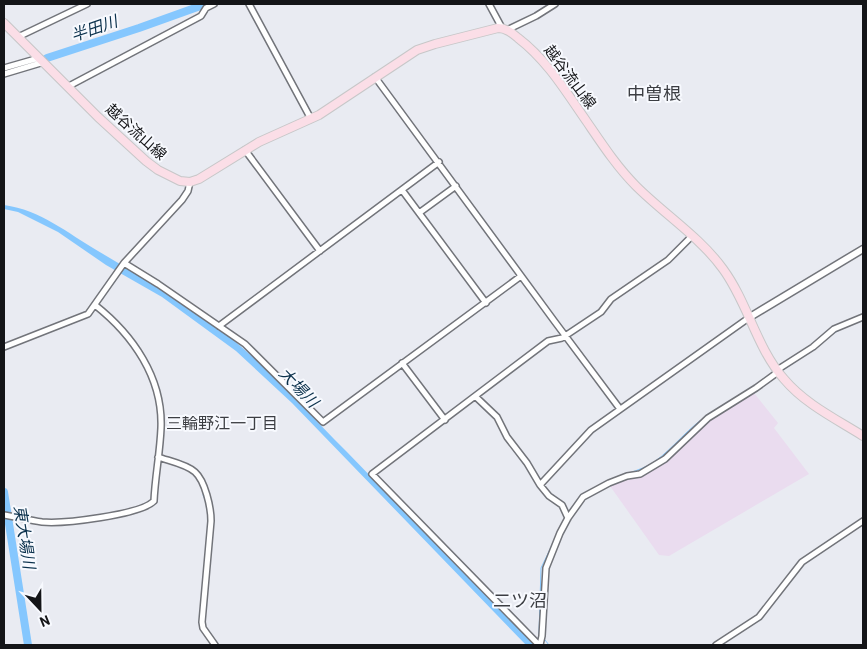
<svg xmlns="http://www.w3.org/2000/svg" width="867" height="649" viewBox="0 0 867 649" font-family="Barlow,'Noto Sans JP',sans-serif">
<rect width="100%" height="100%" fill="#e9ebf2"/>
<path fill="#eadcef" d="M754,393L778,423L774,428L809,474L669,556L659,555L610,486L625,480L640,478L668,461L681,446L709,421Z"/>
<path fill="#85c7fe" d="M4,205C41,210 67,233 98,251C140,276 183,300 221,330C267,366 305,410 346,451C409,516 473,581 537,645H526L292,403L236,351L162,297L106,265L58,232L18,212L4,209Z"/>
<g fill="none" stroke-linecap="round" stroke-linejoin="round">
<path stroke="#85c7fe" stroke-width="1" d="M832,334L849,325
M783,370L810,352
M752,388L759,383
M604,483C620,474 639,472 654,462C674,448 689,426 710,414
M203,495L206,502
M539,634L541,568L554,541
M545,640L549,645"/>
<path stroke="#85c7fe" stroke-width="8" d="M47,58L139,28L206,4
M4,71L37,61
M4,492L28,645"/>
<g stroke="#72747a" stroke-width="8">
<path id="minor" d="M249,4L311,119
M489,4L502,28
M507,30L536,16L555,4
M18,37L87,4
M4,68L39,58
M4,74L44,62
M375,77L555,322L620,409
M69,86L201,16L206,8L214,4
M245,150L320,251
M402,190L486,303
M419,213L456,186
M124,263L158,284L245,344L323,422L521,276
M219,326L439,162
M4,347L88,314L124,263L182,200L188,191L190,182
M402,363L445,420
M777,370L813,347L834,329L863,317
M476,397L497,417L507,437L527,463L540,485L591,430L750,317
M158,457C169,461 186,464 195,472C205,481 211,507 211,521L202,622L203,628L215,645
M540,485L549,496L562,505L568,518
M4,515C16,517 29,520 42,522C63,524 140,515 154,501C155,477 160,453 161,428C163,378 133,335 95,305
M539,645L372,474L548,341L562,338L601,312L611,299L668,260L692,236
M540,645L542,636L546,568L560,533L568,518L583,497L609,483L627,476L640,474L665,459L708,418L756,388L778,372
M716,645L759,617L802,562L863,521"/>
</g>
<g stroke="#72747a" stroke-width="9">
<path id="tertiary" d="M750,317L863,249"/>
</g>
<g stroke="#c7c7c8" stroke-width="10">
<path id="primary" d="M4,23L98,117L146,161L158,170L180,181L190,182L199,179L259,142L319,115L417,50L435,44L498,28C506,28 512,33 518,38C548,61 566,92 587,122C602,144 617,167 636,186C664,214 700,237 723,269C748,303 756,347 784,379C805,404 836,419 863,436"/>
</g>
<use href="#minor" stroke="#fff" stroke-width="5"/>
<use href="#tertiary" stroke="#fff" stroke-width="6"/>
<use href="#primary" stroke="#fbdee7" stroke-width="8"/>
</g>
<g text-anchor="middle" stroke-width="4" stroke-linejoin="round" paint-order="stroke">
<g font-size="15" fill="#141518" stroke="#f7f9fe">
<text transform="translate(570 77) rotate(53)" y="5">越谷流山線</text>
<text transform="translate(136 132) rotate(42)" y="5">越谷流山線</text>
</g>
<g font-size="16" font-style="italic" fill="#0b314c" stroke="#f7f9fe">
<text transform="translate(94 28) rotate(-19)" y="6">半田川</text>
<text transform="translate(299 387) rotate(46)" y="6">大場川</text>
<text transform="translate(25 537) rotate(81)" y="6">東大場川</text>
</g>
<g font-size="16" fill="#3c3e43" stroke="#f7f9fe">
<text x="222" y="429">三輪野江一丁目</text>
</g>
<g font-size="18" fill="#3c3e43" stroke="#f7f9fe">
<text x="654" y="100">中曽根</text>
<text x="520" y="607">二ツ沼</text>
</g>
</g>
<rect width="867" height="649" fill="none" stroke="#141518" stroke-width="10"/>
<g transform="translate(40 609) rotate(158)" stroke="#f7f9fe" stroke-width="4" paint-order="stroke">
<path d="M0-4L9 19L0 12L-9 19Z" fill="#141518"/>
<text y="-8" font-size="14" font-weight="bold" text-anchor="middle" fill="#141518">N</text>
</g>
</svg>
